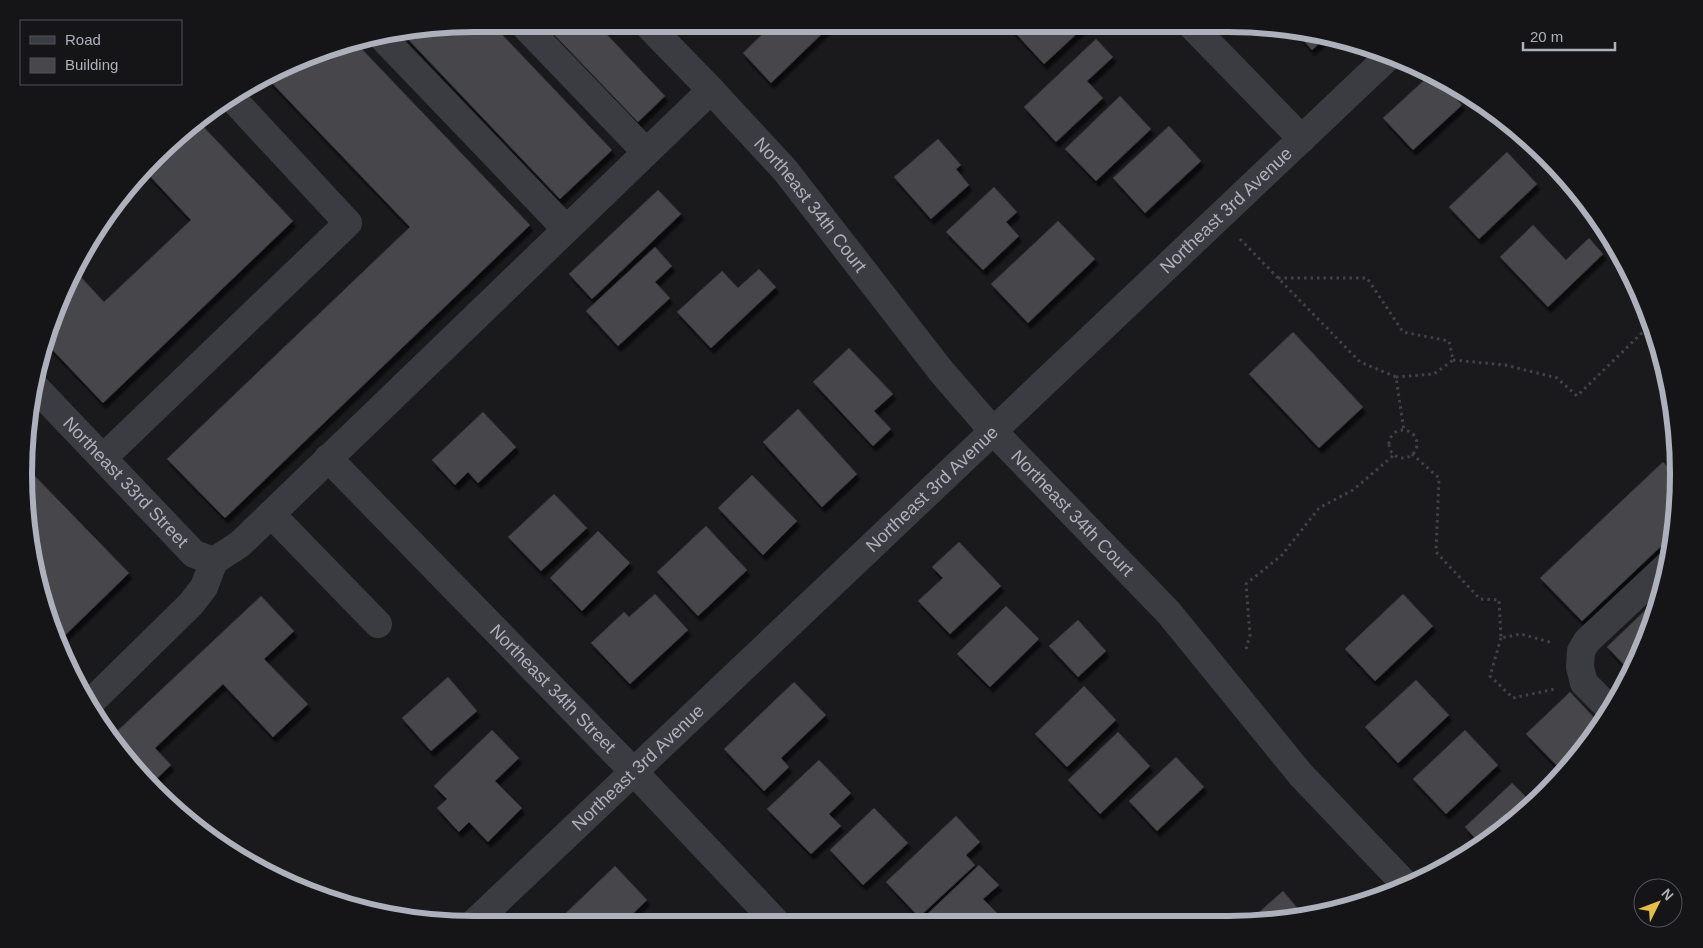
<svg xmlns="http://www.w3.org/2000/svg" width="1703" height="948" viewBox="0 0 1703 948" font-family="Arial,sans-serif">
<defs>
<filter id="shadow"><feDropShadow dx="3" dy="5.5" stdDeviation="1" flood-color="#0009"/></filter>
</defs>
<rect width="100%" height="100%" fill="#1a1a1c"/>
<path fill="#47474c" stroke="#353438" filter="url(#shadow)" d="M474,24H492L612,150L560,199L404,35Z
M544,24H597L665,96L638,122Z
M773,24H832L771,83L743,53Z
M1007,24H1080L1083,28L1044,64Z
M1296,32L1325,38L1312,50Z
M1096,39L1113,57L1087,81L1103,98L1056,142L1024,107Z
M356,43L530,225L225,518L167,459L410,227L269,80L330,48Z
M1431,74L1434,75L1462,105L1413,150L1383,118Z
M1120,96L1151,129L1096,181L1065,149Z
M197,120L293,221L103,403L46,343L75,279L79,275L104,302L191,220L147,173Z
M1169,126L1201,161L1145,213L1113,178Z
M938,139L961,165L956,169L969,185L931,219L894,177Z
M1507,152L1537,184L1479,239L1449,207Z
M994,187L1017,212L1006,222L1019,236L983,270L946,232Z
M658,190L681,214L592,299L569,274Z
M1058,221L1095,259L1028,323L991,284Z
M1533,225L1566,260L1589,238L1603,254L1548,307L1500,257Z
M655,247L672,266L655,282L670,298L618,346L586,311Z
M759,269L776,287L711,348L677,312L722,271L738,288Z
M1293,332L1363,407L1319,448L1249,374Z
M849,348L893,394L874,411L891,429L873,446L813,382Z
M798,409L857,474L822,507L763,442Z
M483,412L516,447L478,483L468,472L455,485L432,460Z
M1663,462L1677,478L1675,533L1582,621L1540,578Z
M28,469L129,573L57,643L25,503Z
M752,475L797,521L763,555L718,508Z
M554,494L587,528L541,571L508,537Z
M706,526L747,570L698,616L657,572Z
M598,531L630,563L582,611L550,578Z
M959,542L1001,586L950,634L918,601L943,578L932,567Z
M655,594L688,630L630,684L591,643L624,612L629,617Z
M1403,594L1433,626L1375,681L1345,649Z
M1661,595L1655,619L1631,672L1607,647Z
M261,596L294,631L264,659L308,704L273,737L223,684L155,748L171,765L151,784L135,771L113,735Z
M1006,606L1039,639L990,687L957,654Z
M1078,620L1106,651L1078,677L1049,646Z
M448,677L477,711L431,751L402,718Z
M1416,680L1449,715L1398,763L1365,727Z
M794,682L826,715L781,758L789,767L764,791L724,749Z
M1084,686L1116,720L1067,767L1035,734Z
M1570,692L1600,724L1563,772L1526,734Z
M492,730L519,758L495,781L522,808L488,842L469,822L459,832L437,808L447,799L434,786Z
M1465,730L1498,765L1446,814L1413,779Z
M1118,732L1150,766L1100,814L1068,780Z
M1176,757L1204,787L1157,831L1129,801Z
M819,760L851,793L829,814L841,826L811,854L767,809Z
M1512,783L1533,804L1482,846L1465,827Z
M874,808L908,843L863,885L830,850Z
M956,816L980,842L966,855L975,865L919,917L886,882Z
M979,865L999,885L983,899L997,913L988,921L919,922Z
M615,866L647,900L623,923H575L566,913Z
M1283,891L1304,916L1287,920L1249,921Z
M1013,915L1019,921H1006Z"/>
<g fill="none" stroke-linecap="round" stroke-linejoin="round">
<path stroke="#414348" stroke-width="3" stroke-dasharray="2.5 4" stroke-linecap="butt" d="M1240,239L1360,362L1396,377L1404,431
M1278,278H1367L1403,332L1449,341L1453,360L1434,374L1396,377
M1453,360L1505,365L1557,378L1577,396L1651,324
M1389 444a14 14 0 1 1 28 0a14 14 0 1 1-28 0Z
M1412,454L1439,478L1436,552L1480,599L1499,600L1501,638L1521,634L1553,643
M1501,638L1490,676L1513,698L1555,689
M1246,649L1250,635L1246,584L1282,555L1319,508L1353,490L1394,455"/>
<g stroke="#3b3c41" stroke-width="28">
<path d="M523,24L646,152"/>
<path id="s1" d="M647,24L711,90L785,170L941,371L993,431L1169,613L1301,775L1406,885"/>
<path d="M1191,25L1302,139"/>
<path d="M384,39L566,229"/>
<path id="s2" d="M36,388L194,554L214,561L240,544L711,90"/>
<path d="M103,458L348,223L233,99"/>
<path id="s3" d="M328,458L634,772L776,922"/>
<path d="M271,514L378,624"/>
<path d="M92,701L191,604L204,587L214,561"/>
<path d="M1611,710L1584,683L1580,667L1581,651L1587,641L1668,565"/>
<path id="s4" d="M474,923L1390,55"/>
</g>
</g>
<g text-anchor="middle" stroke-width="4" stroke-linejoin="round" paint-order="stroke">
<g font-size="18" fill="#aeb0bb" stroke="#151517">
<text dy="6" stroke="none"><textPath href="#s1" startOffset="244">Northeast 34th Court</textPath></text>
<text dy="6" stroke="none"><textPath href="#s4" startOffset="1036">Northeast 3rd Avenue</textPath></text>
<text dy="6" stroke="none"><textPath href="#s2" startOffset="130">Northeast 33rd Street</textPath></text>
<text dy="6" stroke="none"><textPath href="#s4" startOffset="631">Northeast 3rd Avenue</textPath></text>
<text dy="6" stroke="none"><textPath href="#s1" startOffset="649">Northeast 34th Court</textPath></text>
<text dy="6" stroke="none"><textPath href="#s3" startOffset="322">Northeast 34th Street</textPath></text>
<text dy="6" stroke="none"><textPath href="#s4" startOffset="226">Northeast 3rd Avenue</textPath></text>
</g>
</g>
<path d="M0 0H1703V948H0ZM474 32H1228A442 442 0 0 1 1670 474V474A442 442 0 0 1 1228 916H474A442 442 0 0 1 32 474V474A442 442 0 0 1 474 32Z" fill="#151517" fill-rule="evenodd"/>
<path fill="none" stroke="#aeb0bb" stroke-width="6" d="M474 32H1228A442 442 0 0 1 1670 474V474A442 442 0 0 1 1228 916H474A442 442 0 0 1 32 474V474A442 442 0 0 1 474 32Z"/>
<rect x="20" y="20" width="162" height="65" fill="#151517" stroke="#525359"/>
<rect x="30" y="36" width="25" height="8" fill="#3b3c41" stroke="#525359"/>
<text x="65" y="45" font-size="15" fill="#aeb0bb">Road</text>
<rect x="30" y="58" width="25" height="15" fill="#47474c" stroke="#525359"/>
<text x="65" y="70" font-size="15" fill="#aeb0bb">Building</text>
<g transform="translate(1658 903) rotate(48)"><circle r="24" fill="#151517" stroke="#525359"/>
<path d="M0-4L9 19L0 12L-9 19Z" fill="#e5bd49"/>
<text y="-8" font-size="14" font-weight="bold" text-anchor="middle" fill="#aeb0bb">N</text>
</g>
<path d="M1523 42v8h92v-8" fill="none" stroke="#aeb0bb" stroke-width="2.5"/>
<text x="1530" y="42" font-size="15" fill="#aeb0bb" stroke="#151517" stroke-width="4" paint-order="stroke">20 m</text>
</svg>
